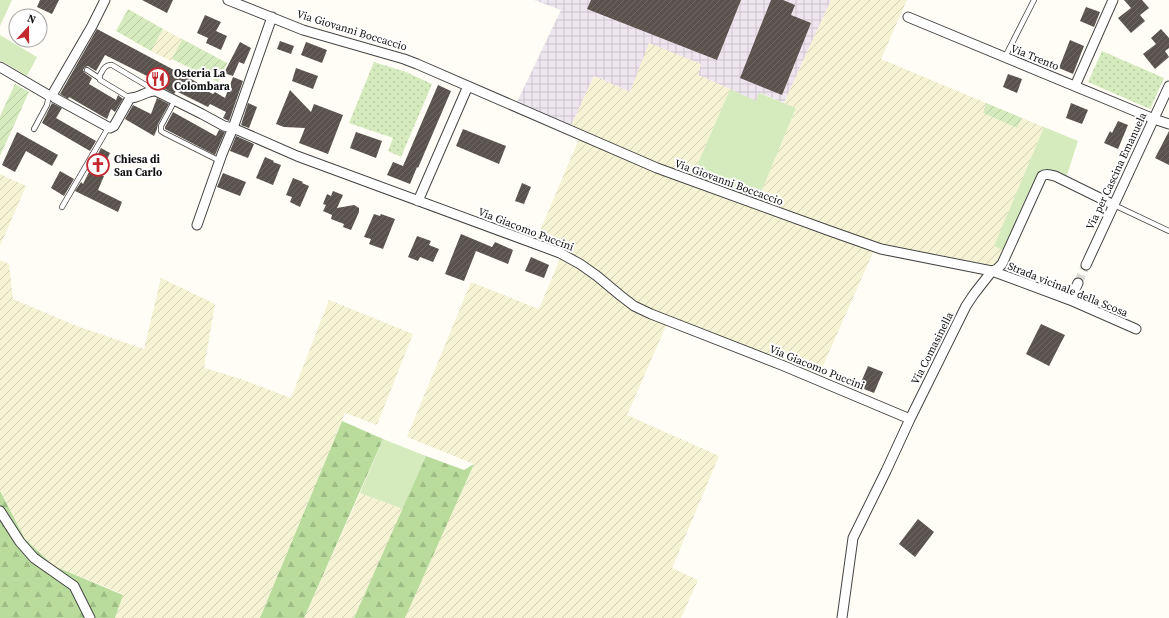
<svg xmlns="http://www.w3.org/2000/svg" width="1169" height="618" viewBox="0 0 1169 618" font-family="'Source Serif 4',serif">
<defs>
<pattern id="industrial-grid" width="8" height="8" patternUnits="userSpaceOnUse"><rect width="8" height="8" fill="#eee6ef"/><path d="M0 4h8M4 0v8" fill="none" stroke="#cbc4cc"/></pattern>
<pattern id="farmland-furrows" width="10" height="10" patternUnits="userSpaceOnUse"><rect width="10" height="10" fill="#f6f3d4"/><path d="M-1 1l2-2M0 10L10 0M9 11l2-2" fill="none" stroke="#d2cfb5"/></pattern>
<pattern id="forest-firs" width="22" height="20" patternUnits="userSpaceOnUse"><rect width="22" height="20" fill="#b9dc9c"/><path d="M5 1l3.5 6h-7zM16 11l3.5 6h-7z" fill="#9ebc85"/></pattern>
<pattern id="park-dots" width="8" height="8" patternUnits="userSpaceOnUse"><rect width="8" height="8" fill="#d5ebbd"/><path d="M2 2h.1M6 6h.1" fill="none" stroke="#b6c8a1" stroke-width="1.8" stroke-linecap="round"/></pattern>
<pattern id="garden-furrows" width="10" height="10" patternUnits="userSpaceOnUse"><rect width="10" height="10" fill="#d5ebbd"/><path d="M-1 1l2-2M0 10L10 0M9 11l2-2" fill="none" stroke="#b6c8a1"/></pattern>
<pattern id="building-hatch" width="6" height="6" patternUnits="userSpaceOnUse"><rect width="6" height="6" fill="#5a524d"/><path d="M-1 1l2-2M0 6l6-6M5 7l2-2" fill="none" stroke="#6d6662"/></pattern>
</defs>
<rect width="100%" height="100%" fill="#fffdf5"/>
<path fill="url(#industrial-grid)" d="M534,0H831L784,103L760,93L756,101L698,75L701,64L630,92L594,76L571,126L517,102L561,10Z"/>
<path fill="url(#farmland-furrows)" d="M831,0H907L881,59L986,103L983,113L1017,128L1022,118L1044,127L995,245L1005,251L997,266L880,244L758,200L796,108L784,103Z
M163,29L182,39L171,61L151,51Z
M649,43L701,64L698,75L730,89L692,177L571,126L594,76L630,92Z
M579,139L660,173L874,250L818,377L669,319L627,415L719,456L672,568L698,580L681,618H405L474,464L407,437L471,282L539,309L564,249L537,238Z
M0,174L26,186L0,246Z
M0,260L9,264L13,299L74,325L144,349L161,278L215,304L204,368L238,378L291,398L329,300L413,334L377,425L345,413L260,618H115L123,594L54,566L25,539L0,491Z
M360,493L403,509L354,618H304Z"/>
<path fill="#d5ebbd" d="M0,0H12L0,26Z
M0,35L37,57L27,76L0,60Z
M730,89L756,101L759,93L796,108L758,200L692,177Z
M1044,127L1078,141L1066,178L1046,169L1005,251L994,246Z
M383,439L426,456L403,509L360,493Z"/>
<path fill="url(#forest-firs)" d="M342,421L383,439L304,618H260Z
M426,456L464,470L474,464L405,618H354Z
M0,491L25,539L54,566L123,595L115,618H0Z"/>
<path fill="url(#park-dots)" d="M1102,51L1164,78L1150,109L1088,82Z
M374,62L406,72L432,84L401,157L388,151L393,138L349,123Z"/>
<path fill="url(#garden-furrows)" d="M128,9L163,29L151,51L116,31Z
M182,39L227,63L218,82L172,59Z
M15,84L29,92L0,156V116Z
M986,103L1022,118L1017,128L983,113Z"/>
<path fill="url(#building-hatch)" d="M40,0H59L52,14L37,7Z
M142,0H173L167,13Z
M591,0H741L717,60L587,9Z
M771,0H783L795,5L791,15L811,23L782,95L740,78Z
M1124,0H1142L1149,8L1140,15L1145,21L1131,33L1118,18L1131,8Z
M1086,7L1100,12L1094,27L1080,21Z
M205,15L221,22L216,31L227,36L221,50L206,43L208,38L197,33Z
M97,29L204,86L203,89L213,94L215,92L225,98L233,77L243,81L229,121L223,118L226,112L210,104L208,107L176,91L174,94L162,87L163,84L105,55L96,71L88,66L85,67L83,70L85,73L92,78L89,84L116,100L118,95L123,99L115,112L111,109L107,119L69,97L68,99L60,94Z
M1161,29L1169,38V48L1165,51L1169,57L1155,69L1143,54L1156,44L1151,38Z
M1070,40L1084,46L1073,74L1059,68Z
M280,41L294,46L291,54L277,49Z
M240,42L251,48L244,64L239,62L233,76L224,73Z
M306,42L327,50L322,63L301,55Z
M296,68L318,76L313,89L292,81Z
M1008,74L1022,79L1017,93L1003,87Z
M438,85L451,91L418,168L417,167L410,184L387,175L393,162L403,166Z
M290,90L311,112L314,104L343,115L328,154L299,143L305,128L284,127L276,124Z
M157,98L169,104L158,124L157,129L154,136L125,119L133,105L151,114Z
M52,103L62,108L56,118L96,141L90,151L42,123Z
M248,103L257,107L249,128L241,125Z
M1071,103L1088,110L1082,124L1066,118Z
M173,112L216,136L219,130L225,132L215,155L165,129V127Z
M1118,121L1128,125L1118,149L1104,143L1110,131L1112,133Z
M463,129L506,146L499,164L456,146Z
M1169,131V165L1155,158Z
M17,132L58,155L52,166L26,151L15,172L2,165Z
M356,132L382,141L376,158L350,148Z
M236,136L254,144L248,158L230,151Z
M101,148L110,153L100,175L104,176L98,190L122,202L118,212L75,191L81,182L83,184Z
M265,157L274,161L273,162L281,165L273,185L256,178Z
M60,171L74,179L64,196L51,188Z
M223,173L246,182L240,196L217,187Z
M293,178L303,182L302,183L309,186L300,207L290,202L292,197L286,195Z
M522,183L531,187L524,204L515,201Z
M333,191L343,195L337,208L354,205L359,208V212L351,230L343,227L344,224L331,219L332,215L323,211L326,205L323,204L327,194L331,196Z
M374,214L380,216L381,214L395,219L383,249L369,244L371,239L364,237Z
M461,234L492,247L495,242L513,250L508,264L476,251L464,281L445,274Z
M417,236L431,241L429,245L439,249L433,262L420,257L418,261L408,257Z
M531,257L549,265L544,278L525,271Z
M1041,324L1065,335L1049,366L1026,354Z
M868,366L883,372L874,393L859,387Z
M918,519L934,532L915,557L899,544Z"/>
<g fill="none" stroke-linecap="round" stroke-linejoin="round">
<path stroke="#dbdad3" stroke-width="9" stroke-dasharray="9 4.5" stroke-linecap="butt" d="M1078,283L1086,265"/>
<g stroke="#444" stroke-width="6">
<path id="service" d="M1005,57L1034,0
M87,70L99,78
M130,98L100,80V75C103,70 105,64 112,65L154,90
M175,100L161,126V131L164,133L220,161
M34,129L47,105L49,95
M1114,205L1169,231
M62,207L108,128"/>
</g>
<g stroke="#444" stroke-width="11">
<path id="minor" d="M228,0L303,30L404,59L417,64L657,168L830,231L881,249L992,271L1070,300L1136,329
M908,17L1154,119L1169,124
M0,67L48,95H52
M1075,86L1113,0
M52,95L55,98L110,128L114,126L130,98C140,98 147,90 156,91L202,114L224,126L233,128L297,156L560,253L580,264L597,276L621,296L634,306L651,314L784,366L910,419
M52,95L92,26L105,0
M418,201L468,86
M197,225L222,154L233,128L272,17
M1086,265L1169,86
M1070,300L1078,283
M0,511L20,542L34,558L74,586L90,618
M842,618L853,538L886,471L910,419L966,306L974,294L992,271L997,269L1002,264L1042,176C1046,173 1050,175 1055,176L1114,205"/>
</g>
<use href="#service" stroke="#fff" stroke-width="4.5"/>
<use href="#minor" stroke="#fff" stroke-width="9"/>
</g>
<defs>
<g id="restaurant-ring" transform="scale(1.15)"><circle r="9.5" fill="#fff" stroke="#c4262e" stroke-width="1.5"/><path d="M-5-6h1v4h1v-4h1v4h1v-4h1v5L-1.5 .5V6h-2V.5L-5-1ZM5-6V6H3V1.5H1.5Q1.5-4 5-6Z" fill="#c4262e"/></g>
<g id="church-ring" transform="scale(1.15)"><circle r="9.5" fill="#fff" stroke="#c4262e" stroke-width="1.5"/><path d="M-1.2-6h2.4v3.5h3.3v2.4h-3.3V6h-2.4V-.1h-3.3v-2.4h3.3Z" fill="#c4262e"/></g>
</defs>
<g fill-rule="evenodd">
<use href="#restaurant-ring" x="158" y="79"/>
<use href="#church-ring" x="98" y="165"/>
</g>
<g text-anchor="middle" stroke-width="4" stroke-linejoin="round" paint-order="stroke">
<g font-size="11" fill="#111" stroke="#fff">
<text transform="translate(352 30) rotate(17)" y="4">Via Giovanni Boccaccio</text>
<text transform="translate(1035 57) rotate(22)" y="4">Via Trento</text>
<text transform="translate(1116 171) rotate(-65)" y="4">Via per Cascina Emanuela</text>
<text transform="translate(729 182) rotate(20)" y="4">Via Giovanni Boccaccio</text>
<text transform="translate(526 229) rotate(21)" y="4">Via Giacomo Puccini</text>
<text transform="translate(1068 289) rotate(22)" y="4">Strada vicinale della Scosa</text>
<text transform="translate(932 348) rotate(-63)" y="4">Via Comasinella</text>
<text transform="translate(817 367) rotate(22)" y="4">Via Giacomo Puccini</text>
</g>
<g font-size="11" font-weight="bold" fill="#111" stroke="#fff" text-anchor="start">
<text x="174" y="77">Osteria La<tspan x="174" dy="13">Colombara</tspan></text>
<text x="114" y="163">Chiesa di<tspan x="114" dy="13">San Carlo</tspan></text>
</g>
</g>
<g transform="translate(28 28) rotate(21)"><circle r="19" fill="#ffffff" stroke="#a0a0a0"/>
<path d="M0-3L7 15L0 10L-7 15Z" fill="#c4262e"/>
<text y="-6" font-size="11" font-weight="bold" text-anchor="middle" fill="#111111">N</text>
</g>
</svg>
